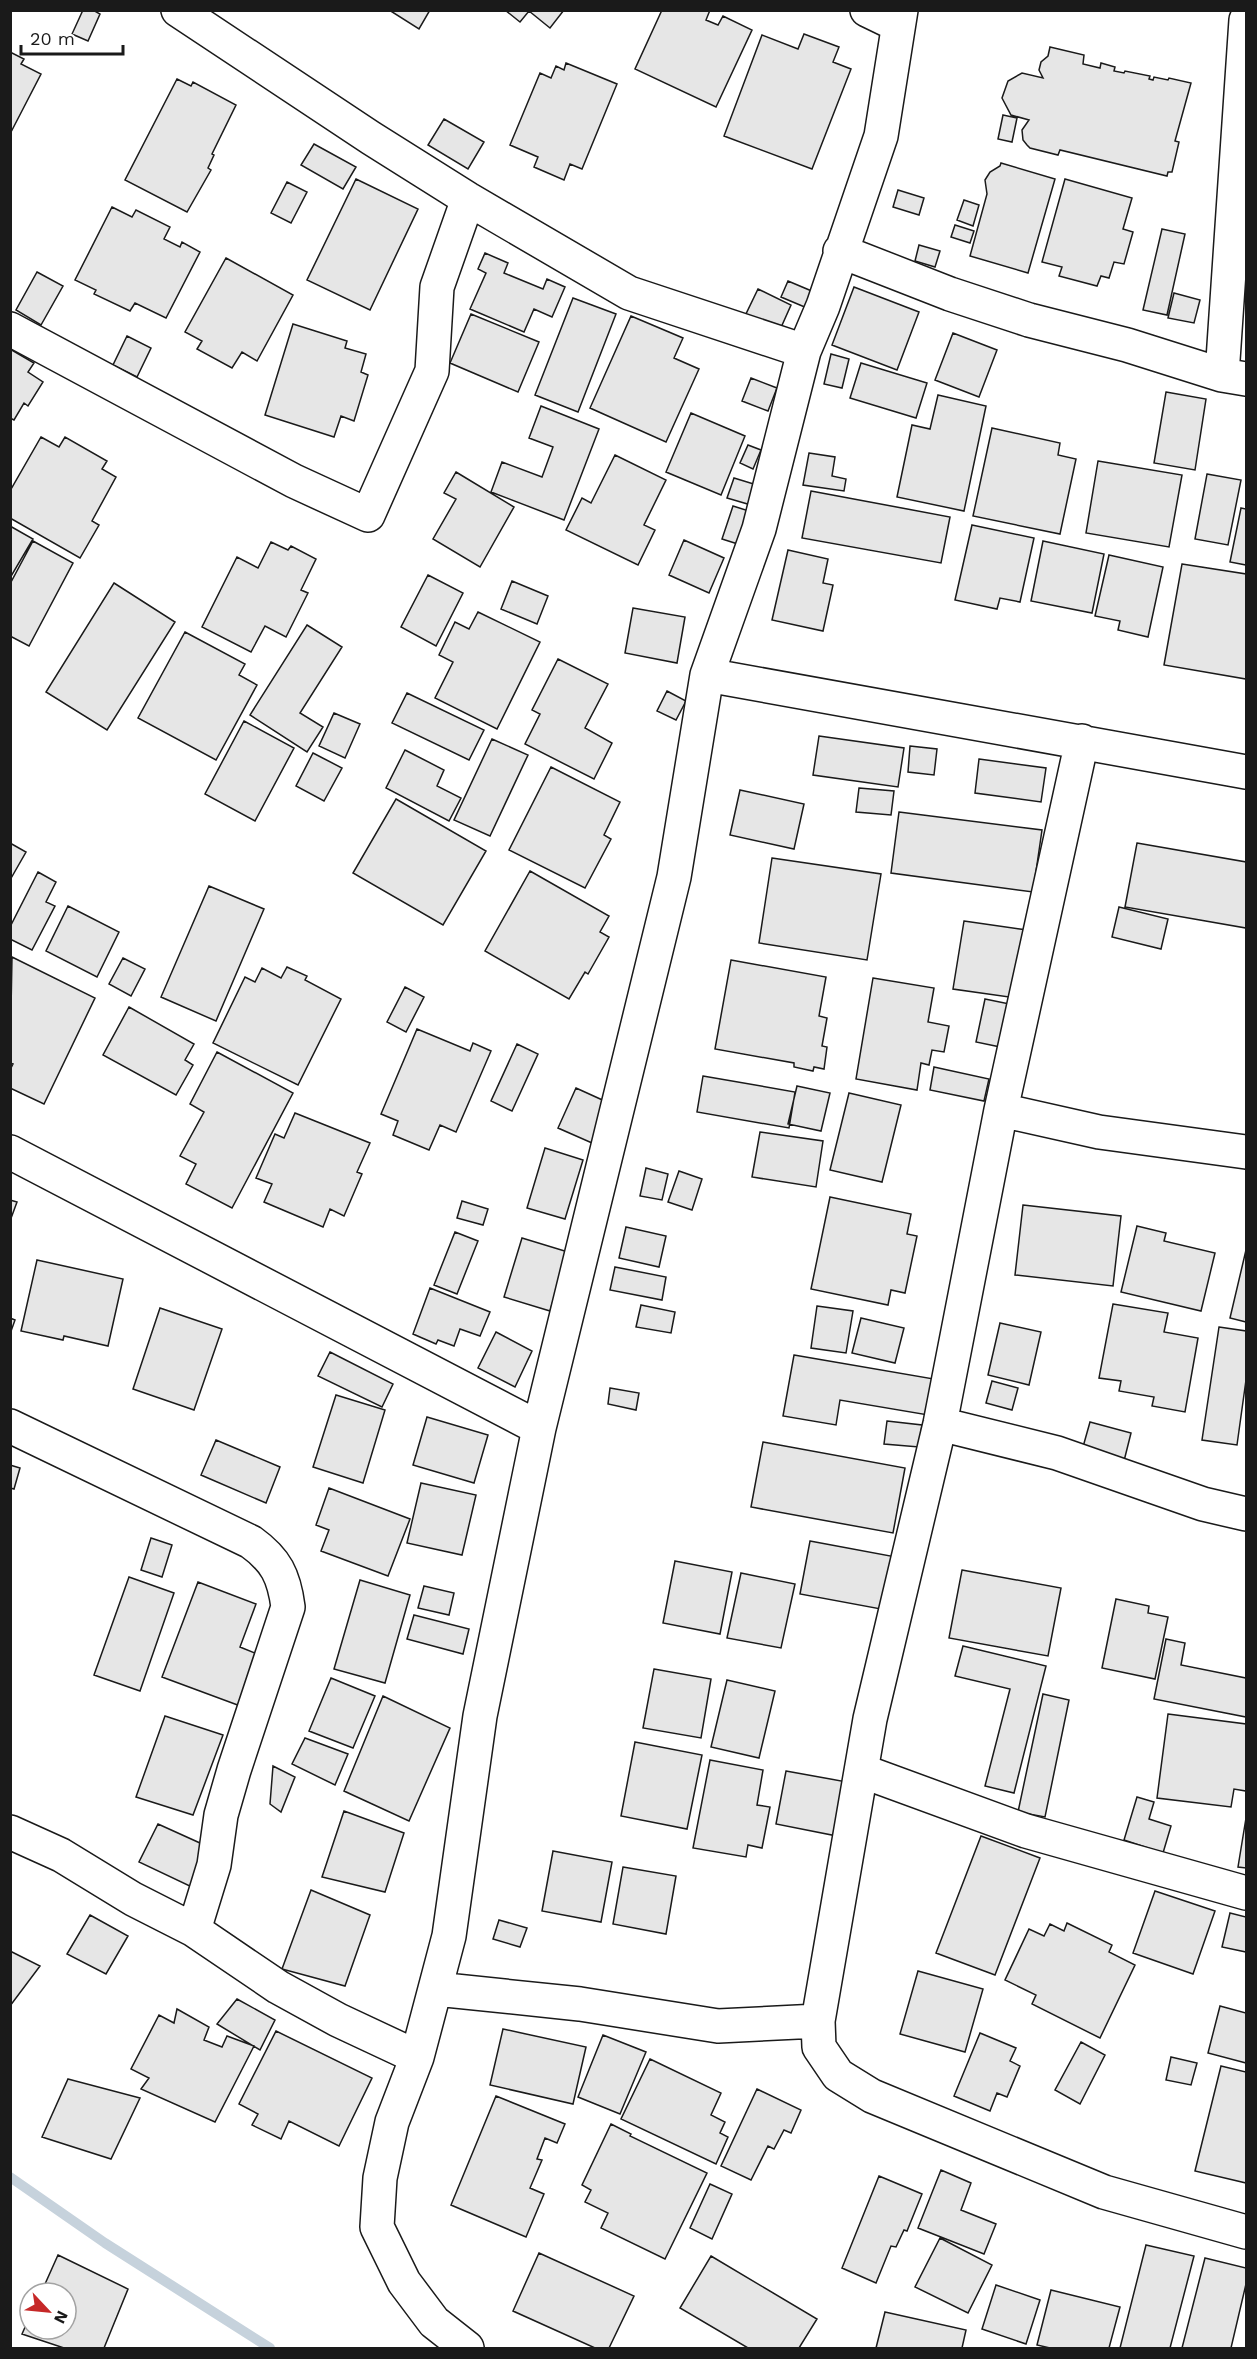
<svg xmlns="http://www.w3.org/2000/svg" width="1257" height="2359" viewBox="0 0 1257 2359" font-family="'Work Sans',sans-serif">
<rect width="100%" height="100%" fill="#fff"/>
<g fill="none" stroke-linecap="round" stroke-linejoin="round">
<path stroke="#c6d2dc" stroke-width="10" d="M10,2177L105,2243L270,2348"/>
</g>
<path fill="#e6e6e6" stroke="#1a1a1a" stroke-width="1.5" d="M83,10H93L100,14L88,41L72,34Z
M389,10H430L419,29Z
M505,10H564L550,28L529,11L520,22Z
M662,10H710L706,20L718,25L723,16L752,30L716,107L635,69Z
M804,34L839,47L833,62L851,69L812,169L724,136L762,35L798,49Z
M1050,47L1084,55L1083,64L1100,68L1101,63L1115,67L1114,71L1124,73L1125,71L1150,76L1149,79L1153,80L1154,77L1168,80L1169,78L1191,83L1175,141L1179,142L1172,172H1168L1167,176L1060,150L1058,155L1030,148L1027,145L1023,140L1022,130L1029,120L1011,115L1002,98L1008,81L1022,73L1043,78L1039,70L1041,62L1048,56Z
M10,52L24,59L21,64L41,74L10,134Z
M566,63L617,84L582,169L570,164L564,180L534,167L538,157L510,145L540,73L551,78L556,66L564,70Z
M177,79L191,86L193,82L236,105L212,154L214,155L208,168L211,170L187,212L125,180Z
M1003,115L1017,118L1012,142L998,139Z
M444,119L484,142L468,169L428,145Z
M314,144L356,167L343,189L301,165Z
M1001,163L1055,179L1028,273L970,256L987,194L985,180L990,172L1000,166Z
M356,179L418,209L370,310L307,280Z
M1065,179L1132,198L1123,229L1133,232L1124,264L1114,262L1109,278L1101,276L1097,286L1059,276L1062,267L1042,262Z
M287,182L307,192L291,223L271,213Z
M898,190L924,198L919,215L893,207Z
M964,200L979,205L973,226L957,220Z
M112,207L132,217L136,210L170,227L164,239L180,247L182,242L200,252L166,318L135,303L130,311L94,294L96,290L75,280Z
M955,225L974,231L970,243L951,237Z
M1162,229L1185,234L1167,315L1143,310Z
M919,245L940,251L935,267L915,261Z
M485,253L508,263L504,273L543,289L547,279L565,287L552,317L534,309L524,332L470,309L486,273L478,269Z
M226,258L293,295L257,361L242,352L232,368L197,349L202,341L185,332Z
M37,272L63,286L41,325L16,310Z
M788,281L814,292L807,308L781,297Z
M854,287L919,312L897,370L832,345Z
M758,289L791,305L779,332L745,316Z
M1174,293L1200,300L1194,323L1168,318Z
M573,298L616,314L578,412L535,395Z
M471,314L539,342L518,392L450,363Z
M631,316L683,338L674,358L699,369L666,442L590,408Z
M293,324L347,341L345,348L366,354L361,372L368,375L354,421L341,416L334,437L265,415Z
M953,333L997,350L979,397L935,380Z
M127,336L151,348L137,377L113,365Z
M10,349L34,363L28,372L43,382L28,406L24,403L14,420L10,418Z
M831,354L849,359L842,388L824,384Z
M861,363L927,383L916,418L850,398Z
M751,378L777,388L768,411L742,401Z
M1166,392L1206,399L1195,470L1154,463Z
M938,395L986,406L964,511L897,497L912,425L930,429Z
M541,406L599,429L564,520L491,492L502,462L542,477L553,447L529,438Z
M691,413L745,436L721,495L666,472Z
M992,428L1060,443L1058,455L1076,459L1060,534L973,516Z
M41,437L59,447L65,437L107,461L102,469L116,477L92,521L99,525L80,558L10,518V491Z
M748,445L761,450L753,469L740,463Z
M809,453L835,457L832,476L846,479L844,491L803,485Z
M615,455L666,480L644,525L655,530L638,565L566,530L582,498L591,503Z
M1098,461L1182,475L1169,547L1086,533Z
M456,472L514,507L480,567L433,539L456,499L444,493Z
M1207,474L1241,480L1228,545L1195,539Z
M734,478L757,485L751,505L727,498Z
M811,491L950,517L941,563L802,538Z
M733,506L752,512L741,545L722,539Z
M1241,508L1246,509V565L1230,562Z
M972,525L1034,538L1020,602L1000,598L997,609L955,600Z
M10,526L33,539L10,578Z
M684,540L724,558L709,593L669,575Z
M33,541L73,563L29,646L10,636V584Z
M1043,541L1104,554L1092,613L1031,601Z
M271,542L288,550L291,546L316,559L301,590L308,593L286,637L265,626L251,652L202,627L237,557L258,568Z
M788,550L828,559L823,583L833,585L823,631L772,620Z
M1109,555L1163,567L1148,637L1118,630L1120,621L1095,616Z
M1182,564L1246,574V679L1164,665Z
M428,575L463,593L436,646L401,627Z
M512,581L548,596L537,624L501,609Z
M114,583L175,622L107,730L46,692Z
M633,608L685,617L677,663L625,653Z
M478,612L540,642L497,729L435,698L453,662L439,655L455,622L469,629Z
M307,625L342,647L300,713L323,727L307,752L250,715Z
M185,632L245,664L239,675L257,685L216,760L138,718Z
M558,659L608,684L585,728L612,743L594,779L525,744L540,714L532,710Z
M667,691L686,701L676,720L657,711Z
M407,693L484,730L469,760L392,723Z
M334,713L360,724L345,758L319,746Z
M244,721L294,748L255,821L205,794Z
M819,736L904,748L898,787L813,775Z
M492,739L528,755L490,836L454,820Z
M910,746L937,749L934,775L908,772Z
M405,750L444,770L437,786L461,798L449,821L386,788Z
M313,753L342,768L324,801L296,786Z
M979,759L1046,768L1041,802L975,793Z
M551,767L620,802L604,835L611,839L585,888L509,850Z
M859,788L894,791L891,815L856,812Z
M740,790L804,804L794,849L730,835Z
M396,799L486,851L443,925L353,873Z
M899,812L1042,830L1033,892L891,873Z
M10,843L26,852L10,880Z
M1137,843L1246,862V928L1125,907Z
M772,858L881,874L867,960L759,943Z
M530,871L609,916L600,932L609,937L588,974L585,972L569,999L485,951Z
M38,872L56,882L46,902L55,906L32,950L10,939V927Z
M209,886L264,909L216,1021L161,997Z
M68,906L119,932L97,977L46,951Z
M1119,907L1168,919L1161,949L1112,937Z
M964,921L1027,930L1016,998L953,989Z
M12,957L95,998L44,1104L10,1088V1070L13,1064L10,1063Z
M123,958L145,969L131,996L109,984Z
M731,960L826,977L819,1016L827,1018L822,1046L827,1047L824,1069L814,1067L813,1071L794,1067V1063L715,1049Z
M287,967L307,976L305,980L341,999L298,1085L213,1043L245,977L255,982L262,968L281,978Z
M873,978L934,988L928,1022L949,1026L944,1052L932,1050L929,1065L921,1063L917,1090L856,1079Z
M405,987L424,997L406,1032L387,1022Z
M985,999L1019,1006L1010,1049L976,1042Z
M129,1007L194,1044L185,1060L193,1065L176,1095L103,1055Z
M417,1029L470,1051L473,1043L491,1051L456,1132L440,1125L429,1150L393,1135L398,1121L381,1114Z
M517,1044L538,1054L512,1111L491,1101Z
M217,1052L293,1093L232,1208L186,1184L196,1164L180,1156L204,1112L190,1104Z
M934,1067L989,1079L984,1101L930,1090Z
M703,1076L795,1092L789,1128L697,1112Z
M797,1086L830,1093L821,1131L788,1124Z
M576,1088L609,1103L592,1143L558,1128Z
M849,1093L901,1105L882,1182L830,1170Z
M295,1113L370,1143L357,1172L362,1174L344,1216L330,1209L323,1227L264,1202L272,1184L256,1178L275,1134L284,1138Z
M760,1132L823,1141L816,1187L752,1177Z
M545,1148L583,1160L565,1219L527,1208Z
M646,1168L668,1174L662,1200L640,1196Z
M679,1171L702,1179L692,1210L668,1202Z
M830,1197L911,1214L907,1234L917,1236L905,1293L891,1290L888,1305L811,1289Z
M10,1200L17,1202L10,1221Z
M462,1201L488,1209L483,1225L457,1218Z
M1023,1205L1121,1216L1113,1286L1015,1275Z
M1137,1226L1166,1233L1164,1241L1215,1253L1201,1311L1121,1292Z
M626,1227L666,1236L659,1267L619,1258Z
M455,1232L478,1241L457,1294L434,1285Z
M522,1238L568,1252L550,1311L504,1297Z
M1246,1250V1322L1230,1318Z
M37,1260L123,1279L108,1346L64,1336L63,1340L21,1331Z
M615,1267L666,1277L662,1300L610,1290Z
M430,1288L490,1312L480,1336L460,1329L454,1346L438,1340L436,1344L413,1334Z
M1113,1304L1168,1313L1164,1332L1198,1338L1185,1412L1152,1406L1154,1397L1119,1391L1121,1381L1099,1378Z
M641,1305L675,1312L671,1333L636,1327Z
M817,1306L853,1311L846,1353L811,1348Z
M160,1308L222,1329L194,1410L133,1389Z
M10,1318L15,1320L10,1334Z
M861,1318L904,1328L895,1363L852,1353Z
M1000,1323L1041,1332L1029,1385L988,1375Z
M1219,1327L1246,1331V1380L1237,1445L1202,1440Z
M496,1332L532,1351L515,1387L478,1368Z
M330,1352L393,1384L382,1407L318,1376Z
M794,1355L934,1379L928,1415L840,1400L836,1425L783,1416Z
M992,1381L1018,1388L1012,1410L986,1403Z
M610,1388L639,1393L636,1410L608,1404Z
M336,1395L385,1410L363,1483L313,1467Z
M427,1417L488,1435L474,1483L413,1465Z
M887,1421L922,1425L919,1447L884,1444Z
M1090,1422L1131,1433L1123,1465L1081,1454Z
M216,1440L280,1467L266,1503L201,1475Z
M763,1442L905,1468L893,1533L751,1507Z
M10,1465L20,1468L14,1489L10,1488Z
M421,1483L476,1495L462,1555L407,1543Z
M329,1488L410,1519L388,1576L321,1551L329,1530L316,1525Z
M151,1538L172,1545L162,1577L141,1570Z
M810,1541L896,1557L886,1610L800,1594Z
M675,1561L732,1572L720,1634L663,1623Z
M962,1570L1061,1588L1048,1656L949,1638Z
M741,1573L795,1584L781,1648L727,1638Z
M129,1577L174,1593L140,1691L94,1675Z
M360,1580L410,1595L385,1683L334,1669Z
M198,1582L256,1604L240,1647L262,1656L243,1707L162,1677Z
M424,1586L454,1593L449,1615L418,1608Z
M1116,1599L1149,1606L1148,1613L1168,1617L1155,1679L1102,1668Z
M414,1615L469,1629L463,1654L407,1639Z
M1166,1639L1185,1643L1181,1665L1246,1678V1676V1717L1154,1699Z
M963,1646L1046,1666L1014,1793L985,1786L1010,1689L955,1676Z
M654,1669L711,1679L701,1738L643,1728Z
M331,1678L375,1696L353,1748L309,1731Z
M727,1680L775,1691L759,1758L711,1747Z
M1043,1694L1069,1700L1045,1817L1018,1812Z
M383,1696L450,1728L409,1821L344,1791Z
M1168,1714L1246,1724V1791L1234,1789L1231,1807L1157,1798Z
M165,1716L223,1735L193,1815L136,1797Z
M305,1738L348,1754L335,1785L292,1764Z
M635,1742L702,1755L687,1829L621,1816Z
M710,1760L763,1770L757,1805L770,1807L762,1848L748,1845L746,1857L693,1848Z
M273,1766L295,1777L281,1812L270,1804Z
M786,1771L847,1782L837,1836L776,1824Z
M1137,1797L1154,1802L1149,1819L1171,1826L1163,1853L1124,1840Z
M344,1811L404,1833L385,1892L322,1877Z
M1246,1818V1868L1238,1867Z
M158,1824L211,1848L196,1889L139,1862Z
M981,1836L1040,1858L995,1975L936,1953Z
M553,1851L612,1862L601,1922L542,1911Z
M623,1867L676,1876L666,1934L613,1924Z
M311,1890L370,1915L345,1986L282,1969Z
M1155,1891L1215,1911L1193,1974L1133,1953Z
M1230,1913L1246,1917V1952L1222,1947Z
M90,1915L128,1936L106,1974L67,1954Z
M499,1920L527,1928L520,1947L493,1939Z
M1067,1923L1112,1945L1109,1952L1135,1965L1100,2038L1032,2004L1036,1995L1005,1980L1029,1929L1044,1936L1050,1924L1064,1931Z
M10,1951L40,1966L10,2006Z
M918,1971L983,1989L965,2052L900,2034Z
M237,1999L275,2020L260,2050L217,2024Z
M1220,2006L1246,2013V2063L1208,2053Z
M177,2009L209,2027L204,2040L222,2047L227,2036L254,2046L215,2122L141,2089L149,2078L131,2069L159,2015L174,2023Z
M503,2029L586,2047L573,2104L490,2085Z
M276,2031L372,2078L339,2146L289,2121L281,2139L252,2125L258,2114L239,2104Z
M980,2033L1016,2048L1010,2061L1020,2066L1007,2097L997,2093L990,2111L954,2096Z
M603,2035L646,2052L620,2114L578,2097Z
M1081,2042L1105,2055L1080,2104L1055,2090Z
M1171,2057L1197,2063L1191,2085L1166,2080Z
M650,2059L721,2093L711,2115L725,2122L720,2133L728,2137L716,2164L621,2119Z
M1221,2066L1246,2072V2183L1195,2171Z
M68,2079L140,2098L111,2159L42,2137Z
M757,2089L801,2110L791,2133L784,2130L774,2149L768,2146L751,2180L721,2166Z
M496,2096L565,2124L557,2143L545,2138L537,2159L542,2160L530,2188L544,2194L526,2237L451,2205Z
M611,2124L631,2134L630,2136L707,2173L665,2259L601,2228L608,2213L585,2202L591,2190L582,2185Z
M941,2170L971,2183L961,2210L996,2224L984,2254L918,2228Z
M879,2176L922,2194L907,2231L904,2230L896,2247L891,2246L876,2283L842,2268Z
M710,2184L732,2194L712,2239L690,2228Z
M940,2238L992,2265L968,2313L915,2287Z
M1146,2245L1194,2256L1170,2348H1120Z
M539,2253L634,2296L609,2348H595L513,2311Z
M58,2255L128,2289L104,2348H64L22,2334L30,2316V2329H66V2293H41Z
M711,2256L817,2319L799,2348H748L680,2308Z
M1205,2258L1246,2268V2284L1231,2348H1182Z
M996,2285L1040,2300L1026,2344L982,2329Z
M1051,2290L1120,2307L1109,2348H1050L1037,2345Z
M885,2312L966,2330L962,2348H876Z"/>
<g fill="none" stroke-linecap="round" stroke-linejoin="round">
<g stroke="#1a1a1a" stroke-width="36">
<path id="minor" d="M178,10L371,138L468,199L629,293L804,351
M867,10L898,25
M840,251L950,294L1029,320L1127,345L1222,375L1246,379
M10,329L294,481L368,515L432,371L437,287L468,199
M1222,375L1246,20
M707,675L1246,772
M1082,741L1001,1110L940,1424L870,1719L818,2021L819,2047L838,2075L872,2096L1104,2192L1246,2232
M1001,1110L1099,1132L1246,1152
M10,1152L539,1428
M940,1424L1057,1453L1203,1504L1246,1514
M10,1426L251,1542C276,1560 284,1576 288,1607L234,1770L221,1815L214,1865L194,1930
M862,1771L1026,1831L1246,1893
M10,1832L61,1855L133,1899L194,1930L278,1987L338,2020L417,2057
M436,1989L580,2004L718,2026L818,2021
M467,2348L434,2322L404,2282L377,2227L380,2178L392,2122L417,2057L449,1936L480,1716L539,1428L674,877L707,675L759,529L804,351L823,306L881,136L901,10"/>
</g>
<use href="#minor" stroke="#fff" stroke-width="33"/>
</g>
<rect width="1257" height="2359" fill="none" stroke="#1a1a1a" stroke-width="24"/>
<g transform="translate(48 2311) rotate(116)"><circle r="28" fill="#ffffff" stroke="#a3a3a3" stroke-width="1.5"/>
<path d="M0-4.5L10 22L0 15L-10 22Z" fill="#c62828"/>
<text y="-9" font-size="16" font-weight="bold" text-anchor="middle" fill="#1a1a1a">N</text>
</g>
<path d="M21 45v9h102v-9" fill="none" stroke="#1a1a1a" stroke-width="3"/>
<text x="30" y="45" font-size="18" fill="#1a1a1a" stroke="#ffffff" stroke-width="4.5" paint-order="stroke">20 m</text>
</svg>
